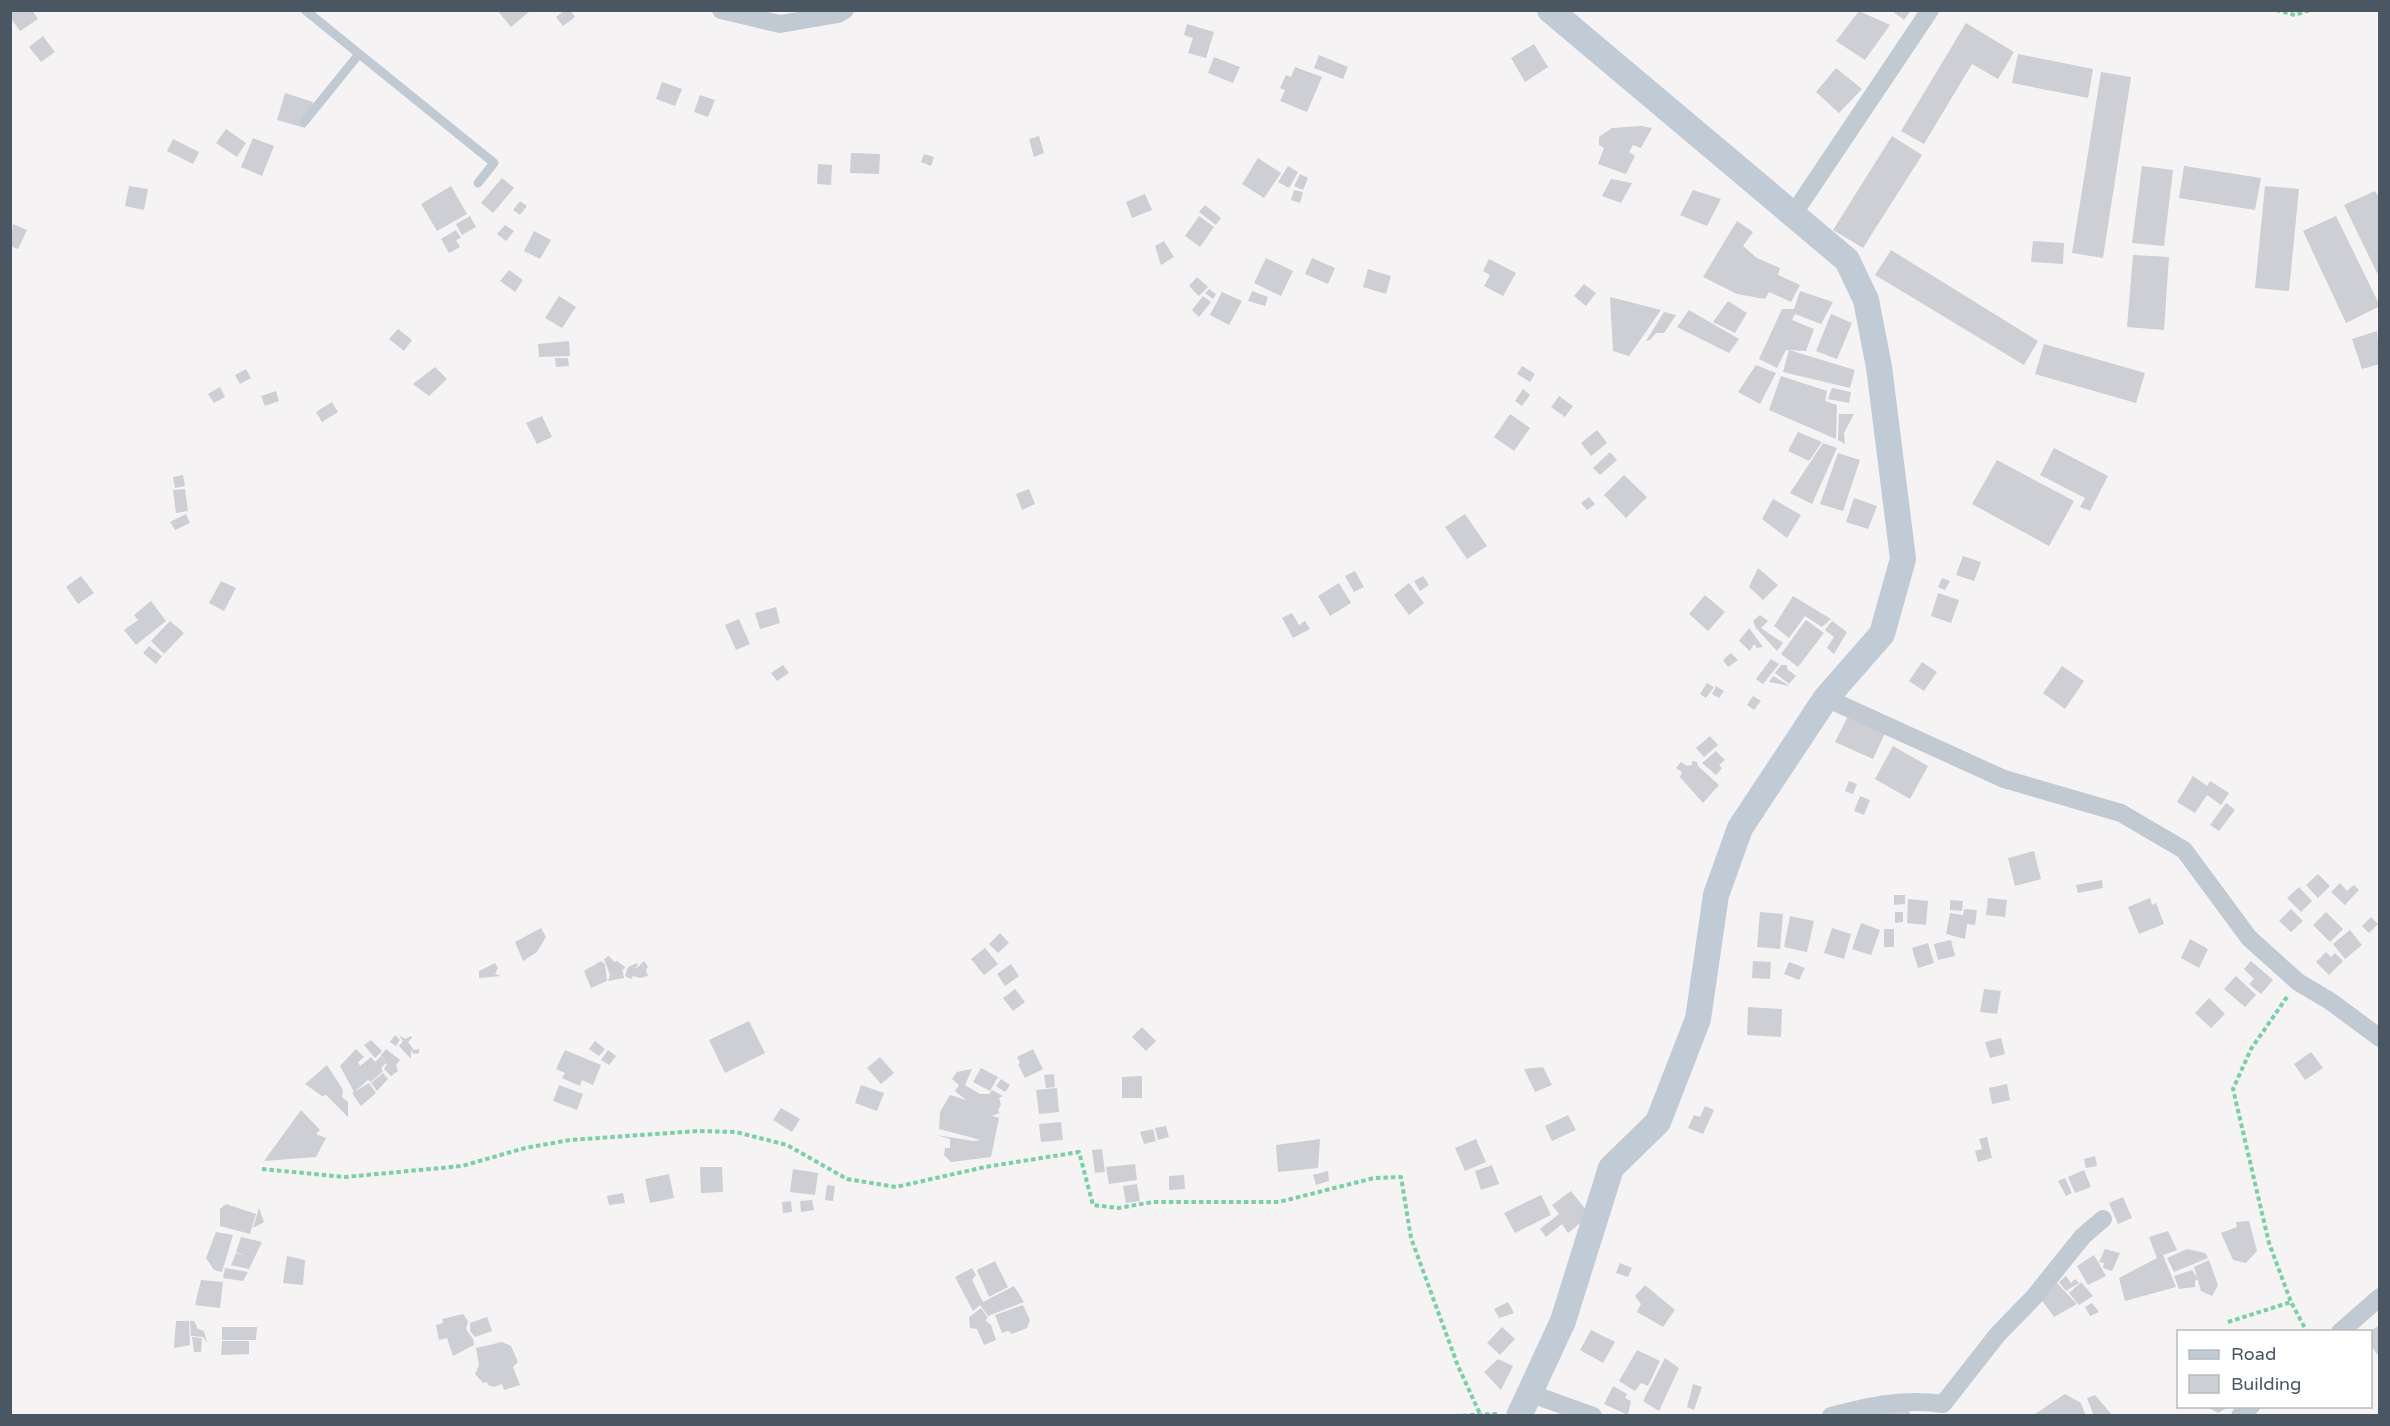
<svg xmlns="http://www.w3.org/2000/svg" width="2390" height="1426" viewBox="0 0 2390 1426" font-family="'Varela Round',sans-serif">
<rect width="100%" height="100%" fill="#f5f3f3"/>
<path fill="#cdcfd5" d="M10,10H32L38,19L20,31L10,17Z
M497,10H531L511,27Z
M565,10H570L575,17L563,26L556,17Z
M1891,10H1911L1904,20Z
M1859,11L1890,25L1865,60L1836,41Z
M1966,23L2014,52L1998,79L1972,64L1924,144L1901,131Z
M1187,24L1214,32L1206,58L1188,53L1193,38L1184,35Z
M43,36L55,52L41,62L29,47Z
M1534,44L1548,67L1525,82L1511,58Z
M2018,54L2093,69L2088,98L2012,83Z
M1319,55L1348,67L1343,79L1314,68Z
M1214,57L1240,67L1233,83L1208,73Z
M1295,67L1322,77L1307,112L1280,101L1285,90L1280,88L1286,75L1291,77Z
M1836,68L1862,89L1839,113L1816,92Z
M2101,72L2131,77L2103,258L2072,253Z
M662,82L682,89L675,106L656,99Z
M285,93L313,102L305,128L277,120Z
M700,95L715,100L708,117L694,112Z
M1641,126L1652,128L1641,148L1633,145L1629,152L1635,156L1626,174L1598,164L1604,148L1599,145V137L1612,128Z
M226,129L246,143L237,157L216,143Z
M1039,136L1044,153L1034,157L1029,139Z
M1892,136L1922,155L1863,248L1833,230Z
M253,138L274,146L262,176L241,167Z
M173,139L199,152L193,164L167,151Z
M851,153L880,154L879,174L850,173Z
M924,154L934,157L931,166L921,162Z
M1258,158L1281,173L1264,198L1242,184Z
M818,164L832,165L831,185L817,184Z
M1288,166L1298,172L1289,188L1278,182Z
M2142,166L2173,170L2164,246L2132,243Z
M2184,166L2261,178L2255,210L2179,198Z
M1300,174L1308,178L1303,190L1294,186Z
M502,178L514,188L493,213L481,203Z
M1611,179L1632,183L1621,203L1602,196Z
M129,186L148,189L144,210L125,206Z
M451,186L467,214L437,231L421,204Z
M2265,186L2299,189L2289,291L2255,288Z
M1294,190L1303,192L1300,203L1291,200Z
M1693,190L1721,199L1707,226L1680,215Z
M2375,191L2380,199V279L2344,205Z
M1145,194L1152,210L1132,218L1126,202Z
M520,201L527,206L520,215L513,210Z
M1205,205L1221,218L1216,225L1199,212Z
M470,216L476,227L462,235L456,224Z
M1199,216L1214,227L1200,247L1185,236Z
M2336,216L2380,306L2346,323L2303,231Z
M1737,221L1753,232L1743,246L1757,258L1780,268L1778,275L1800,285L1791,302L1769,292L1765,299L1737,294L1703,277Z
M13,224L27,230L18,249L10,246Z
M505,225L514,231L506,241L497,234Z
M456,230L461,238L456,240L460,247L449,253L441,239Z
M534,231L551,240L540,259L524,251Z
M1164,241L1174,257L1161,265L1155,246Z
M2033,241L2064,243L2063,264L2031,262Z
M1891,250L2038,341L2024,365L1875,275Z
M2133,255L2169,257L2164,330L2127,327Z
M1266,258L1293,271L1281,296L1254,283Z
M1312,258L1335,268L1328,284L1305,274Z
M1489,259L1516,273L1503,296L1484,286L1490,275L1483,271Z
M1368,269L1391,276L1386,294L1363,287Z
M509,270L523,280L515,292L500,281Z
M1197,277L1208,287L1199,296L1189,286Z
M1584,284L1596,293L1586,306L1574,296Z
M1209,289L1216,294L1213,299L1205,293Z
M1252,291L1268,297L1265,306L1248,301Z
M1800,291L1833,302L1821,324L1795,314L1792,320L1814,329L1806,351L1789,350L1855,370L1850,388L1783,372L1789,350H1786L1777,368L1759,359L1782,309H1794Z
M1222,292L1242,301L1229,325L1210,315Z
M559,296L576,307L562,328L545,318Z
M1203,296L1211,302L1199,317L1192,310Z
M1610,297L1661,310L1629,356L1613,351Z
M1728,301L1747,313L1735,333L1713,322Z
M1689,310L1739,339L1729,353L1677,327Z
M1664,312L1676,315L1664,333H1656L1650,340L1646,341Z
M1831,314L1852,323L1837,359L1816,351Z
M398,329L412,340L404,351L389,339Z
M2377,331L2380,364L2362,369L2352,339Z
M569,341L570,356L539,357L538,344Z
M2044,344L2145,373L2136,403L2035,374Z
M555,358H568L569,366L556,367Z
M1756,365L1776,373L1760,404L1738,392Z
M1522,366L1535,374L1530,382L1517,374Z
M435,367L447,379L429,396L413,384Z
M246,369L251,378L240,384L235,375Z
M1781,376L1827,391L1825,401L1837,405L1836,439L1769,410Z
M220,387L225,397L214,403L208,394Z
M1832,388L1851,392L1849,403L1828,399Z
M1523,389L1530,395L1522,406L1515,401Z
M276,391L279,401L265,406L261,396Z
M1559,396L1573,406L1565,417L1551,407Z
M332,402L338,412L322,422L316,412Z
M1510,414L1530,428L1514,451L1494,437Z
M1839,414H1854L1844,433L1845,444L1838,440Z
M542,416L552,437L537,444L526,423Z
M1597,430L1607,443L1591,456L1581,443Z
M1798,432L1822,442L1809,461L1788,451Z
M1823,443L1837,448L1812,504L1790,493Z
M2054,448L2108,476L2090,511L2080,507L2085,498L2040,475Z
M1610,452L1617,460L1600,475L1593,468Z
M1838,453L1860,460L1843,511L1820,504Z
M1997,460L2074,501L2049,546L1972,504Z
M183,475L185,486L175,488L173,477Z
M1624,475L1647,497L1626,518L1604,495Z
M185,489L188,511L176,513L173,490Z
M1029,489L1035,504L1022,510L1016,494Z
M1589,497L1595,504L1587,510L1581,503Z
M1854,498L1877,506L1868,529L1846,522Z
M1773,499L1801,515L1787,538L1762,519Z
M186,514L190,523L175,530L170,522Z
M1465,514L1487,546L1467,559L1445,527Z
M1963,556L1981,562L1974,581L1956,575Z
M1758,568L1778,585L1763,600L1749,587Z
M1355,571L1364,587L1354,592L1345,576Z
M81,576L94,593L78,604L66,587Z
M1423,576L1429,585L1420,591L1414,581Z
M1942,578L1950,581L1945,590L1938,587Z
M221,581L236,588L224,611L209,603Z
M1339,583L1351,603L1330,616L1318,596Z
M1409,583L1424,603L1409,615L1394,595Z
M1938,593L1959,600L1951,623L1931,616Z
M1705,595L1725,612L1708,631L1689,614Z
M1793,596L1831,619L1822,627L1805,616L1789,638L1774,626Z
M151,601L166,621L136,645L124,630L138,620L134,615Z
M776,607L780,623L760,629L755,613Z
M1292,613L1299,625L1305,621L1310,629L1293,638L1282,618Z
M1760,615L1768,621L1761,628L1783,643L1777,651L1756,628L1753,621Z
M739,619L750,644L736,650L725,625Z
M1806,620L1824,633L1798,667L1781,654Z
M170,621L184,633L164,654L151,641Z
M1832,621L1847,632L1834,654L1827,648L1834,637L1825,630Z
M1749,628L1755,636L1763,647L1757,648L1754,644L1750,651L1739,641Z
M149,646L162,656L156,664L143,653Z
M1731,653L1738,660L1728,667L1723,660Z
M1771,659L1779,664L1763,684L1756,679Z
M1922,662L1937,672L1924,691L1909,681Z
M783,665L789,673L777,681L771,673Z
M1781,665H1787V669L1796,676L1789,684L1775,673Z
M2062,666L2084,681L2065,709L2043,693Z
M1773,676L1790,686L1769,682Z
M1707,683L1714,687L1706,698L1700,694Z
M1716,686L1724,691L1719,698L1712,694Z
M1753,696L1761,701L1754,710L1747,705Z
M1848,716L1885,733L1873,759L1835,742Z
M1710,736L1718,745L1704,757L1696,748Z
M1893,746L1928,766L1910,799L1875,779Z
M1716,751L1725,760L1719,765L1722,768L1716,775L1702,763Z
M1692,761L1697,762L1698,766L1719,785L1703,803L1680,777L1682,772L1676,768L1681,762L1686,765L1685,766L1692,765Z
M2193,776L2207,786L2210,781L2229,793L2221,805L2207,795L2195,813L2177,802Z
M1849,781L1857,784L1853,794L1845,791Z
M1860,796L1870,800L1864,815L1854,811Z
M2226,803L2235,810L2219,831L2210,825Z
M2034,851L2041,879L2015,886L2008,858Z
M2318,874L2330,886L2318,898L2306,885Z
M2102,880L2103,888L2078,893L2076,885Z
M2340,883L2347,891L2354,885L2359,890L2345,905L2331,892Z
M2299,887L2312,901L2301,912L2287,898Z
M1894,895H1905V904L1894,905Z
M1988,898L2007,900L2005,917L1986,915Z
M2150,898L2152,905L2156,903L2164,924L2139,934L2128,907Z
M1908,899L1928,901L1926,925L1907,923Z
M1950,900L1963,901L1962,911L1950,910Z
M1964,909L1977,910L1975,925L1967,924L1965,939L1946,934L1950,913L1963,915Z
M2291,909L2303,921L2291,932L2279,921Z
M1760,912L1783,914L1780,949L1757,947Z
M1895,912H1903V922L1895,923Z
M2326,912L2343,929L2330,942L2313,925Z
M1790,916L1814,921L1807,952L1784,947Z
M2371,917L2378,924L2369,933L2362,926Z
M1861,923L1880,930L1871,955L1852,949Z
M541,928L546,937L537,952L523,961L515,942Z
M1832,928L1851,934L1844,959L1824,953Z
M1884,929H1894V947H1884Z
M2350,930L2362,945L2345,959L2333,944Z
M1000,933L1009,943L998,953L989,944Z
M2190,939L2208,949L2199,968L2181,958Z
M1951,940L1955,956L1938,960L1934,944Z
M1928,943L1934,963L1918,968L1912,948Z
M985,948L998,964L984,975L971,959Z
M2326,952L2331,957L2335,953L2343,961L2329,975L2316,962Z
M609,956L614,962L617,961L625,967L624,970L622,968L624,978L608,981L610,975L604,959Z
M601,961L605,964L607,981L591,988L584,971Z
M644,961L648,967L646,970L648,976L640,978L633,976L631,979L625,976L628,967L637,963L638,965L634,969L641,965L644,967V966L640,965Z
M1753,961L1771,962L1770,979L1752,978Z
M2251,961L2273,980L2261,994L2249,984L2254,979L2244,969Z
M1789,962L1805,968L1799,980L1784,974Z
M495,963L498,968L495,974L501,976L479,978V971Z
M1011,964L1019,976L1005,986L997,974Z
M2236,976L2256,995L2245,1007L2224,989Z
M1015,989L1025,1002L1013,1011L1003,998Z
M1984,989L2001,991L1997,1014L1980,1012Z
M2209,998L2225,1014L2211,1028L2195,1013Z
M1748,1007L1782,1009L1781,1037L1747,1035Z
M749,1021L765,1053L725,1073L709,1040Z
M1142,1027L1156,1041L1146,1051L1132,1037Z
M395,1035L400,1040L396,1046L390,1042Z
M399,1035L405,1039L411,1036L412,1038L408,1042L414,1050L419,1049V1053L414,1054L411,1050V1059L399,1046L403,1041Z
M2001,1038L2005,1054L1990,1058L1985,1042Z
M371,1040L382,1051L375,1058L364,1045Z
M595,1041L605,1049L599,1056L589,1049Z
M356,1049L364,1057L358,1062L360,1066L371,1057L375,1062L381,1056L386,1063L381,1068L383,1071L371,1082L368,1080L354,1092L340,1066Z
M386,1049L400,1060L396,1065L398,1071L391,1076L384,1069L387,1064L381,1055Z
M1033,1049L1043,1069L1025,1078L1018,1064L1020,1063L1017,1057Z
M565,1050L601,1065L593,1085L582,1080L580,1086L562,1078L565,1073L556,1069Z
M608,1050L616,1056L609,1065L601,1060Z
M2311,1052L2323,1068L2305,1080L2294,1064Z
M880,1057L894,1073L881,1084L867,1068Z
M327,1065L343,1090L342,1097L348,1102V1117L326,1095L322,1096L305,1084Z
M1543,1067L1552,1085L1535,1092L1524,1069Z
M981,1068L998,1077L990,1091L973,1082Z
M972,1069L965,1085L980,1094H989L992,1090L1003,1096L999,1098L1001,1105L998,1110L1001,1116L999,1113L992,1116L999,1118L991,1157L951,1162L944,1155L945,1148H950V1139L936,1135L973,1141L981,1140L939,1129L940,1112L950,1095L966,1100L955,1091L959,1085L952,1079L957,1072Z
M383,1073L388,1079L377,1091L371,1083Z
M1054,1074L1055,1087L1046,1088L1044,1075Z
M1142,1076V1098H1122V1077Z
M1001,1079L1010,1085L1005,1092L996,1086Z
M369,1083L376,1093L361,1106L352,1093Z
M2007,1084L2010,1100L1992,1104L1989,1088Z
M559,1085L583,1094L577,1110L553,1101Z
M861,1085L884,1093L877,1111L855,1103Z
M1057,1088L1059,1112L1039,1114L1036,1090Z
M1705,1106L1714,1110L1703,1134L1688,1128L1694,1115L1700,1117Z
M781,1108L800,1119L792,1132L773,1120Z
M301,1110L320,1130L316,1134L326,1138L316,1157L264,1161Z
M1568,1115L1576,1130L1552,1141L1545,1126Z
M1061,1122L1063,1140L1041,1142L1039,1124Z
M1166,1126L1169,1137L1158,1140L1155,1128Z
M1153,1129L1156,1141L1144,1144L1140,1132Z
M1987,1137L1992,1158L1978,1162L1975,1151L1982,1149L1979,1139Z
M1320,1139L1318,1168L1278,1172L1276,1145Z
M1476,1139L1486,1162L1465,1171L1455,1148Z
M1102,1149L1105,1172L1095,1173L1092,1150Z
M2095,1156L2097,1166L2086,1168L2084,1159Z
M1135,1164L1137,1180L1109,1184L1106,1167Z
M1492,1165L1499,1184L1481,1190L1475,1171Z
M700,1167H722L723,1192L701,1193Z
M793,1169L818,1173L815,1195L790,1192Z
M2084,1170L2091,1187L2075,1193L2068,1177Z
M1328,1171L1329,1181L1316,1185L1313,1175Z
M669,1174L674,1198L650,1203L645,1179Z
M1184,1175L1185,1189L1169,1190V1176Z
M2065,1178L2072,1193L2066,1196L2058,1181Z
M1137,1184L1140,1201L1126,1203L1123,1186Z
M827,1185L835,1186L833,1201L825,1200Z
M1571,1191L1590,1215L1568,1233L1562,1224L1546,1237L1540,1229L1559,1214L1552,1205Z
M623,1193L625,1203L609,1205L607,1196Z
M1541,1195L1551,1215L1515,1233L1504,1213Z
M2123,1197L2132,1218L2118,1224L2109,1203Z
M812,1200L814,1210L801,1212L800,1201Z
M791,1201L792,1212L783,1213L782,1202Z
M226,1204L256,1214L250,1234L220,1226V1209Z
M259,1208L264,1222L253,1228Z
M2249,1221L2257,1251L2246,1263L2233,1260L2221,1233L2237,1227L2236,1222Z
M2168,1231L2177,1250L2163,1255L2176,1287L2125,1301L2119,1278L2157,1258L2149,1237Z
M216,1232L233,1235L222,1272L214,1270L206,1258Z
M241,1237L262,1242L249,1269L231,1265L236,1253L247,1256L236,1252Z
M2105,1249L2120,1253L2112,1271L2103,1268L2104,1263L2099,1262Z
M2187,1249L2205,1253L2208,1258L2174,1272L2167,1258Z
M2094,1255L2106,1276L2088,1285L2077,1266Z
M287,1256L305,1260L303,1285L283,1283Z
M2209,1260L2218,1285L2212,1296L2201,1291L2194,1267Z
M995,1261L1008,1287L989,1297L977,1270Z
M1620,1263L1632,1268L1628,1277L1616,1273Z
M225,1268L248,1272L243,1281L223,1278Z
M972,1268L976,1275L972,1280L983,1302L1014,1286L1024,1302L988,1316L980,1305L973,1311L955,1277Z
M2192,1270L2198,1279L2195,1281V1287L2179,1289L2174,1276Z
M2066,1276L2071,1283L2075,1279L2079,1283L2066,1291L2059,1282Z
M201,1280L223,1282L220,1308L195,1305Z
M2056,1282L2077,1304L2054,1317L2038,1295Z
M2081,1282L2093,1296L2079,1305L2069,1293Z
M1645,1285L1675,1310L1663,1327L1637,1312L1641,1304L1635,1296Z
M1508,1302L1514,1313L1499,1318L1494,1309Z
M2092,1303L2099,1312L2090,1316L2085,1307Z
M1023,1305L1030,1320L1027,1328L1012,1334L1008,1331L1002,1333L995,1315Z
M981,1308L988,1318L985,1320L991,1325L996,1340L984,1345L977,1329L970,1328L969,1317Z
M463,1314L468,1321L466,1329L473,1339L474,1345L453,1356L447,1338L439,1340L436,1325L443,1323L442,1319Z
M487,1317L492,1331L475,1337L470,1331V1323Z
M176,1321H189L190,1345L174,1348Z
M190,1321H194L198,1329L204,1331L207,1343L203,1337L191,1336Z
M2380,1325V1358L2370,1344V1331Z
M222,1327H257L256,1340H222Z
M1502,1327L1515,1339L1500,1355L1487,1343Z
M1591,1330L1615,1342L1603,1363L1580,1350Z
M192,1337L202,1338L201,1352H194Z
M222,1341H249V1354L221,1355Z
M502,1342L511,1346L518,1362L513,1367L520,1385L504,1390L502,1384L494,1387L488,1385L487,1382L483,1383L475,1374L479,1365L476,1348Z
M1637,1350L1660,1361L1648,1386L1641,1383L1635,1391L1619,1381Z
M1665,1358L1679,1368L1659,1411L1643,1401Z
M1498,1359L1513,1366L1501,1390L1484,1372Z
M1693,1384L1702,1387L1694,1410L1687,1407Z
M1613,1386L1627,1394L1625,1398L1631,1401L1628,1415L1604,1404Z
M2065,1394L2081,1403L2086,1416H2032Z
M2095,1395L2113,1416H2094L2087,1398Z
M2206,1406H2230L2218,1413Z
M1909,1410L1910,1416H1856Z"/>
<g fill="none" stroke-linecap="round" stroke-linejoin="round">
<path stroke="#7ad0a6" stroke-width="4" stroke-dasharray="4.5 3" stroke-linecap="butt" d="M2276,10L2295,15L2310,10
M2287,997L2251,1049L2233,1089L2269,1243L2291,1302
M262,1169L345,1177L462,1166L525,1148L570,1140L698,1131L736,1132L787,1145L847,1179L896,1187L985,1167L1079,1152L1093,1205L1118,1208L1153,1202H1279L1374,1178L1401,1177L1411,1238L1458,1366L1480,1414
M2228,1322L2291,1302L2307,1332
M1455,1416L1497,1414"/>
<path stroke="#c1cad2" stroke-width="9" d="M305,10L494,163L478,183
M304,122L359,54"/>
<path stroke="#c1cad2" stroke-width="18" d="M721,10L780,24L838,14L845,10
M1792,216L1930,10
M1826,698L2004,779L2121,813L2184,850L2249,938L2298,982L2330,1001L2380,1038
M2340,1332L2380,1297
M1529,1393L1593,1416
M1831,1416C1869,1406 1905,1398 1943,1404L1998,1334L2034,1297L2083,1236L2103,1219
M2240,1416L2251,1406"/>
<path stroke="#c1cbd6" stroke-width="26" d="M1519,1416L1563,1321L1611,1168L1658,1122L1698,1019L1716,895L1740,828L1826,698L1882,634L1903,559L1879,367L1866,300L1847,260L1550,10"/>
</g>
<rect width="2390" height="1426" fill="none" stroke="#4a5661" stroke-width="24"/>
<rect x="2177" y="1330" width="195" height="78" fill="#ffffff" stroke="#b7bbc0" stroke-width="1.5"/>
<rect x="2189" y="1350" width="30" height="9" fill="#c1cbd6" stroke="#b7bbc0" stroke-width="1.5"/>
<text x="2231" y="1360" font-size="18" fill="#4a5661">Road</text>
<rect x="2189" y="1375" width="30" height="18" fill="#cdcfd5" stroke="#b7bbc0" stroke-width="1.5"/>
<text x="2231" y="1390" font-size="18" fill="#4a5661">Building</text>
</svg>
